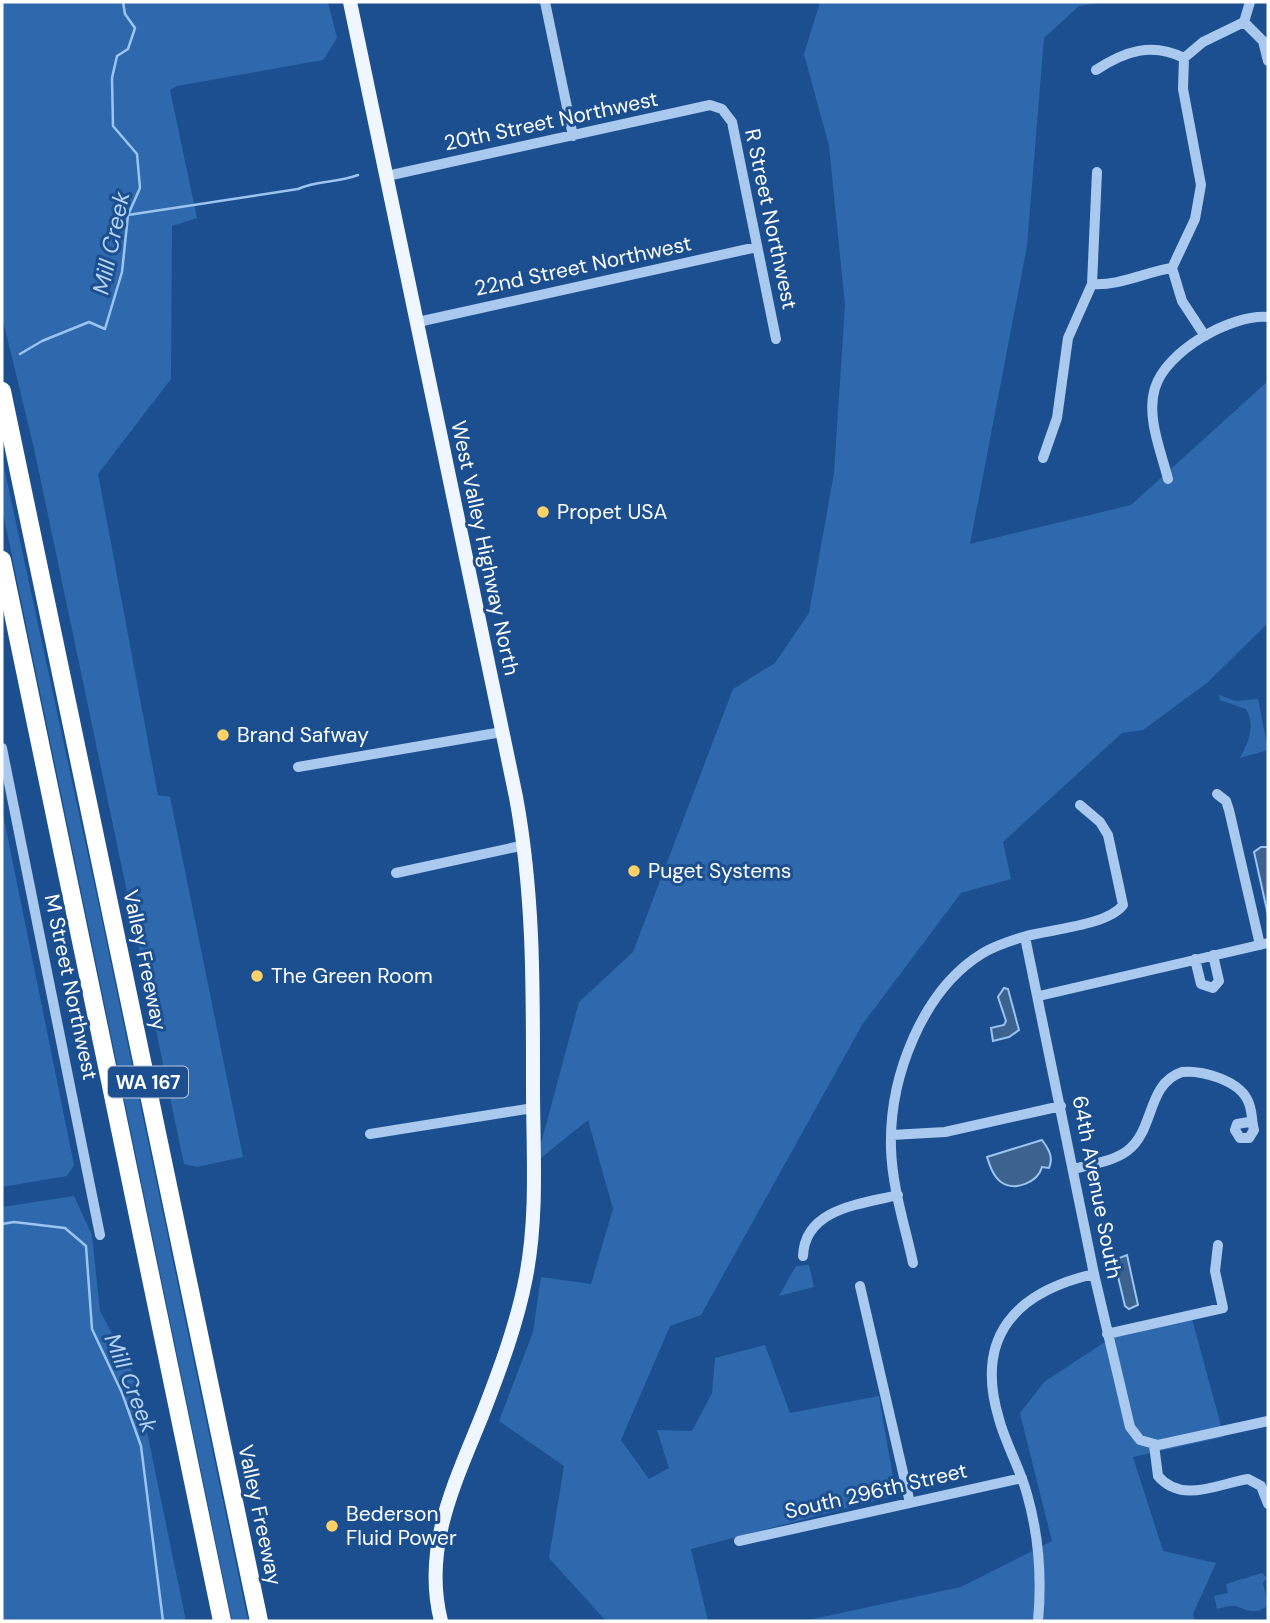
<svg xmlns="http://www.w3.org/2000/svg" width="1270" height="1623" viewBox="0 0 1270 1623" font-family="'DM Sans',sans-serif">
<rect width="100%" height="100%" fill="#1b4f8f"/>
<path fill="#2e69ad" d="M2,2H328L337,38L323,60L177,86L170,90L197,218L172,226L171,379L98,474L158,795L170,797L243,1157L197,1167L184,1164L35,453L2,316Z
M820,2H1107L1079,6L1044,38L1027,246L970,544L1131,505L1268,381V623L1207,683L1143,730L1122,733L1003,842L1011,879L961,893L862,1025L701,1315L670,1326L621,1440L649,1479L669,1468L657,1430L692,1431L712,1393L715,1358L765,1345L790,1413L879,1396L896,1495L691,1549L708,1621H606L549,1558L564,1466L499,1421L533,1332L541,1277L591,1284L613,1209L588,1120L536,1162L579,1002L633,952L733,689L775,663L809,613L834,473L845,305L829,146L804,54Z
M2,458L99,906L248,1621H232L2,508Z
M1219,695L1236,701L1258,699L1268,750L1240,758C1248,742 1256,727 1246,709L1220,700Z
M2,809L74,1165L67,1176L2,1187Z
M74,1196L92,1235L100,1311L136,1378L186,1621H2V1207Z
M809,1265L814,1287L779,1296L796,1266Z
M1191,1315L1224,1437L1133,1457L1163,1551L1216,1563L1193,1614L1195,1621H804L961,1587L1052,1541L1020,1413L1044,1382L1108,1340L1107,1334Z
M1262,1573L1267,1578L1263,1583L1268,1605C1255,1616 1248,1610 1235,1606C1230,1605 1222,1608 1217,1609L1214,1596L1228,1593L1226,1584Z"/>
<path fill="#3c6290" stroke="#9cc4f0" stroke-width="2" d="M1261,847H1268V915L1254,852Z
M1004,988L1008,989L1019,1030L1009,1037L993,1041L991,1028L1004,1025L1006,1021L998,997Z
M1042,1140C1048,1148 1054,1157 1049,1168L1042,1167C1038,1182 1015,1192 1001,1182C993,1176 990,1166 987,1157Z
M1127,1255L1138,1305L1129,1309L1125,1306L1114,1260Z"/>
<g fill="none" stroke-linecap="round" stroke-linejoin="round">
<path stroke="#9cc4f0" stroke-width="2.5" d="M128,215L298,189C317,180 338,183 358,175
M20,354L42,341L89,322L105,329L122,272L128,215L140,188L137,154L113,126L112,78L117,56L128,49L135,28L125,14L123,2
M2,1224L14,1222L65,1228L86,1246L92,1329L122,1393L141,1446L163,1621"/>
<path stroke="#a9c9ee" stroke-width="10" d="M545,2L573,136
M1244,22L1263,41L1268,61
M1184,58L1183,89L1201,185L1195,219L1172,268L1182,301L1205,336
M1096,70C1125,51 1152,42 1184,58L1203,42L1244,22L1250,2
M387,176L710,105L722,109L732,122L776,339
M1092,284C1120,286 1145,272 1172,268
M418,322L757,247
M1043,458L1057,418L1068,338L1092,284L1097,172
M1168,479C1161,451 1146,417 1155,388C1166,351 1231,314 1268,317
M2,748L100,1235
M298,767L502,732
M1217,794L1226,801L1229,810L1260,945
M396,873L525,845
M1025,937L1094,1274L1130,1427L1140,1440L1158,1445L1268,1421
M1195,959L1201,984L1213,988L1219,981L1213,955
M1039,996L1268,943
M370,1134L533,1108
M892,1135L945,1132L1061,1106
M1074,1169C1091,1164 1112,1162 1127,1151C1155,1131 1146,1084 1182,1072C1202,1070 1237,1080 1247,1099C1253,1109 1251,1120 1254,1130L1249,1138H1240L1235,1130L1237,1124L1249,1122
M803,1256C805,1208 862,1204 898,1195
M913,1263C905,1226 892,1187 891,1148C889,1078 922,990 983,953C995,946 1010,941 1023,937C1050,929 1107,926 1123,905L1108,835L1100,822L1080,805
M860,1286L910,1503
M1107,1334L1223,1308L1215,1271L1218,1245
M1154,1445L1158,1476C1182,1504 1217,1484 1248,1479L1261,1486L1268,1504
M739,1541L1022,1478
M1038,1621C1042,1578 1039,1536 1027,1494C1020,1468 1006,1445 999,1419C974,1336 1016,1292 1094,1274"/>
<path stroke="#f0f6ff" stroke-width="14" d="M350,2L516,797C534,895 533,988 533,1087C533,1151 538,1214 526,1277C517,1324 500,1369 483,1413C456,1481 422,1546 441,1621"/>
<path stroke="#fff" stroke-width="18" d="M2,391L259,1621
M2,560L222,1621"/>
</g>
<g fill="#ffd166" stroke="#1b4f8f" stroke-width="2.5">
<circle cx="543" cy="512" r="7"/>
<circle cx="223" cy="735" r="7"/>
<circle cx="634" cy="871" r="7"/>
<circle cx="257" cy="976" r="7"/>
<circle cx="332" cy="1526" r="7"/>
</g>
<g text-anchor="middle" stroke-width="6" stroke-linejoin="round" paint-order="stroke">
<rect fill="#1b4f8f" stroke="#bbcadd" stroke-width="2" x="108" y="1066.5" width="80" height="31" rx="5"/>
<g font-size="19" font-weight="bold" fill="#fff">
<text x="148" y="1089">WA 167</text>
</g>
<g font-size="21" fill="#fff" stroke="#1b4f8f">
<text transform="translate(551 121) rotate(-12)" y="7">20th Street Northwest</text>
<text transform="translate(771 219) rotate(78)" y="7">R Street Northwest</text>
<text transform="translate(583 266) rotate(-12)" y="7">22nd Street Northwest</text>
<text transform="translate(485 548) rotate(78)" y="7">West Valley Highway North</text>
<text transform="translate(145 960) rotate(78)" y="7">Valley Freeway</text>
<text transform="translate(71 987) rotate(78)" y="7">M Street Northwest</text>
<text transform="translate(1097 1187) rotate(79)" y="7">64th Avenue South</text>
<text transform="translate(876 1491) rotate(-13)" y="7">South 296th Street</text>
<text transform="translate(260 1515) rotate(78)" y="7">Valley Freeway</text>
</g>
<g font-size="21" fill="#fff" stroke="#1b4f8f" text-anchor="start">
<text x="557" y="519">Propet USA</text>
<text x="237" y="742">Brand Safway</text>
<text x="648" y="878">Puget Systems</text>
<text x="271" y="983">The Green Room</text>
<text x="346" y="1521">Bederson<tspan x="346" dy="24">Fluid Power</tspan></text>
</g>
<g font-size="23" font-style="italic" fill="#b5d3f5" stroke="#1b4f8f">
<text transform="translate(111 243) rotate(-78)" y="8">Mill Creek</text>
<text transform="translate(131 1383) rotate(68)" y="8">Mill Creek</text>
</g>
</g>
<rect width="1270" height="1623" fill="none" stroke="#ffffff" stroke-width="7"/>
</svg>
